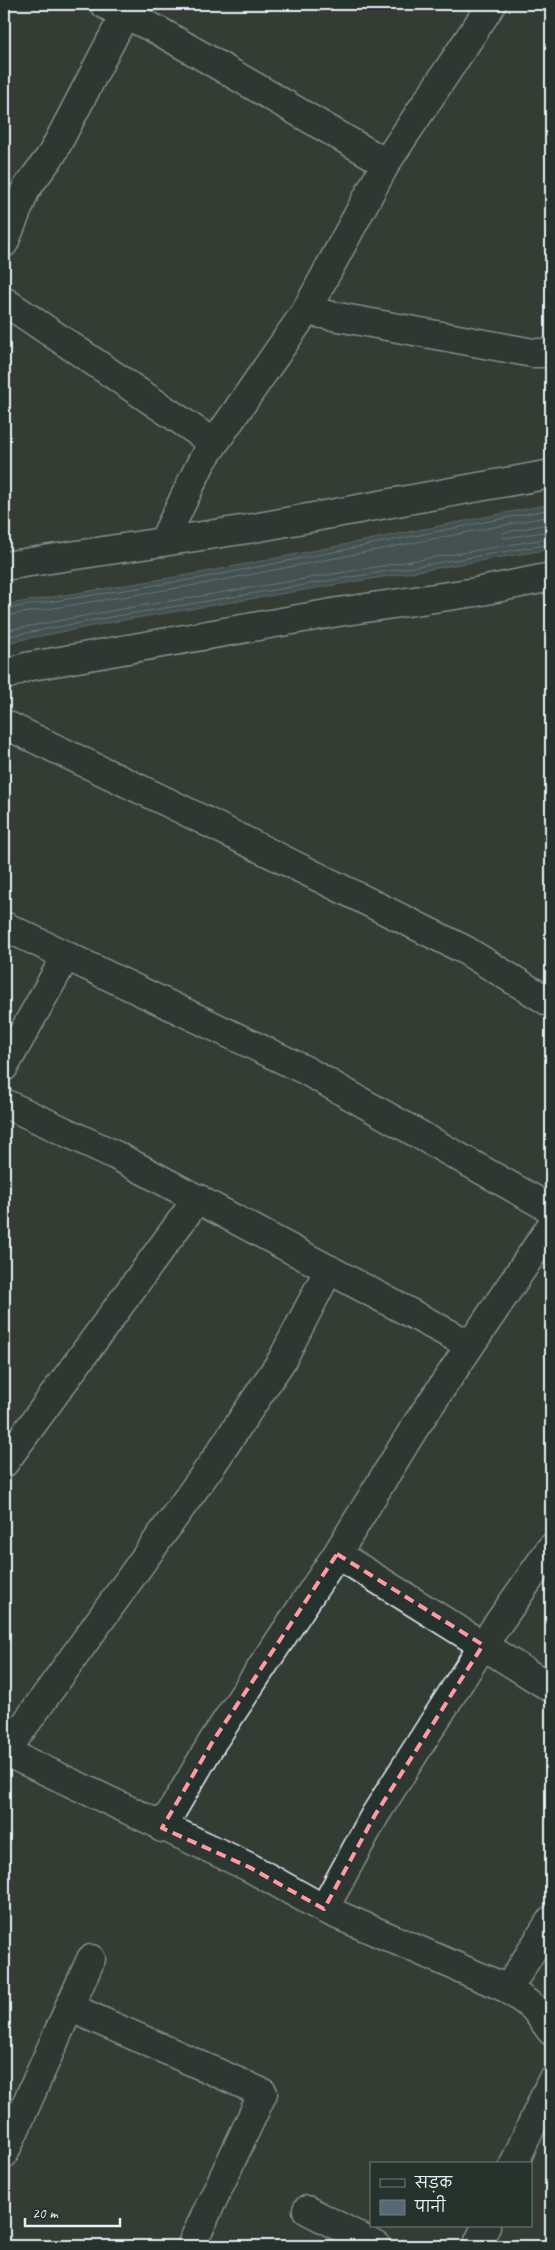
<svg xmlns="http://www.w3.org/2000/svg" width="555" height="2250" viewBox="0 0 555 2250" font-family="Caveat,'Playpen Sans Deva',sans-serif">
<rect width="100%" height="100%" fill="#343d34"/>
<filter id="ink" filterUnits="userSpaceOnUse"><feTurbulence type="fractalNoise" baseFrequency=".02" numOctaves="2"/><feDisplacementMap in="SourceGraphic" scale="10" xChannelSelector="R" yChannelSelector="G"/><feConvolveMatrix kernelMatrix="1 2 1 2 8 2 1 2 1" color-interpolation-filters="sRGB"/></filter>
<g filter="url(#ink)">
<path fill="#556b73" stroke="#90a1a8" d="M551,504V549L118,621L4,643V605L200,573Z"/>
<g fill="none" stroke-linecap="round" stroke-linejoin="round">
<path stroke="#adbbc3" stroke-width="1" d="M551,523L503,533L501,535L504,538L551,531
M4,609L201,578L551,509
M4,616L202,584L551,516
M4,631L116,610L551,538
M4,637L117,616L551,544"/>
<g stroke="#e8f1f8" stroke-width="31">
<path id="minor" d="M104,4L159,31L386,163
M4,243L26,189L52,154L125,14
M4,301L214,443
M306,311L533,353H551
M163,542L202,461L306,311L386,163L492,4
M4,566L248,529L551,474
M4,724L169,803L465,950L551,1003
M4,926L305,1070L551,1209
M4,1067L66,956
M4,1103L115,1155L470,1345
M4,1463L198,1198
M337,1554L551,1688
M4,1751L249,1867L324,1909L508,1989L534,2008L551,2031
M6,1751L213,1463L282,1360L329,1269
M162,1828L213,1741L337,1554L415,1427L551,1226
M324,1909L375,1815L483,1645L551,1548
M508,1989L551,1920
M69,2007L263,2093L191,2246
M4,2154L91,1959
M514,2164L551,2082
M307,2210L377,2246
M477,2246L486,2226"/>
</g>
<g stroke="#e8f1f8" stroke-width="31">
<path id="tertiary" d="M4,676L26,667L338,612L476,592L551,577"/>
</g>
<use href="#minor" stroke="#26332d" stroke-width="28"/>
<use href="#tertiary" stroke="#26332d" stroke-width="28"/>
</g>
</g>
<path d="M0 0H555V2250H0ZM337,1554L483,1645L375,1815L324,1909L249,1867L162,1828L213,1741Z" fill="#343d34" fill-opacity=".55" fill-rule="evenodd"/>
<path fill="none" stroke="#ff9aa2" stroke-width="4" stroke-dasharray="10 6" stroke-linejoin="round" d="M337,1554L483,1645L375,1815L324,1909L249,1867L162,1828L213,1741Z"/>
<rect width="555" height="2250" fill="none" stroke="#26332d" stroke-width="20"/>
<rect x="10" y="10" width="535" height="2230" fill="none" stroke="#e8f1f8" stroke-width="2" filter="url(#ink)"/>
<rect x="370" y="2162" width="162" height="65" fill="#26332d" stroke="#747f7e"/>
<rect x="380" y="2179" width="25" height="8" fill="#26332d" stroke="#747f7e"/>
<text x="415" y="2188" font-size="15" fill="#e8f1f8">सड़क</text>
<rect x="380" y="2200" width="25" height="15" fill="#556b73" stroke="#747f7e"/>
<text x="415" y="2212" font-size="15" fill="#e8f1f8">पानी</text>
<path d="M25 2218v8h95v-8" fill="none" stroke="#e8f1f8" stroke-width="2.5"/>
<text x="32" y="2218" font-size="15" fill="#e8f1f8" stroke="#26332d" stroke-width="4" paint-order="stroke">20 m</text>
</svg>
